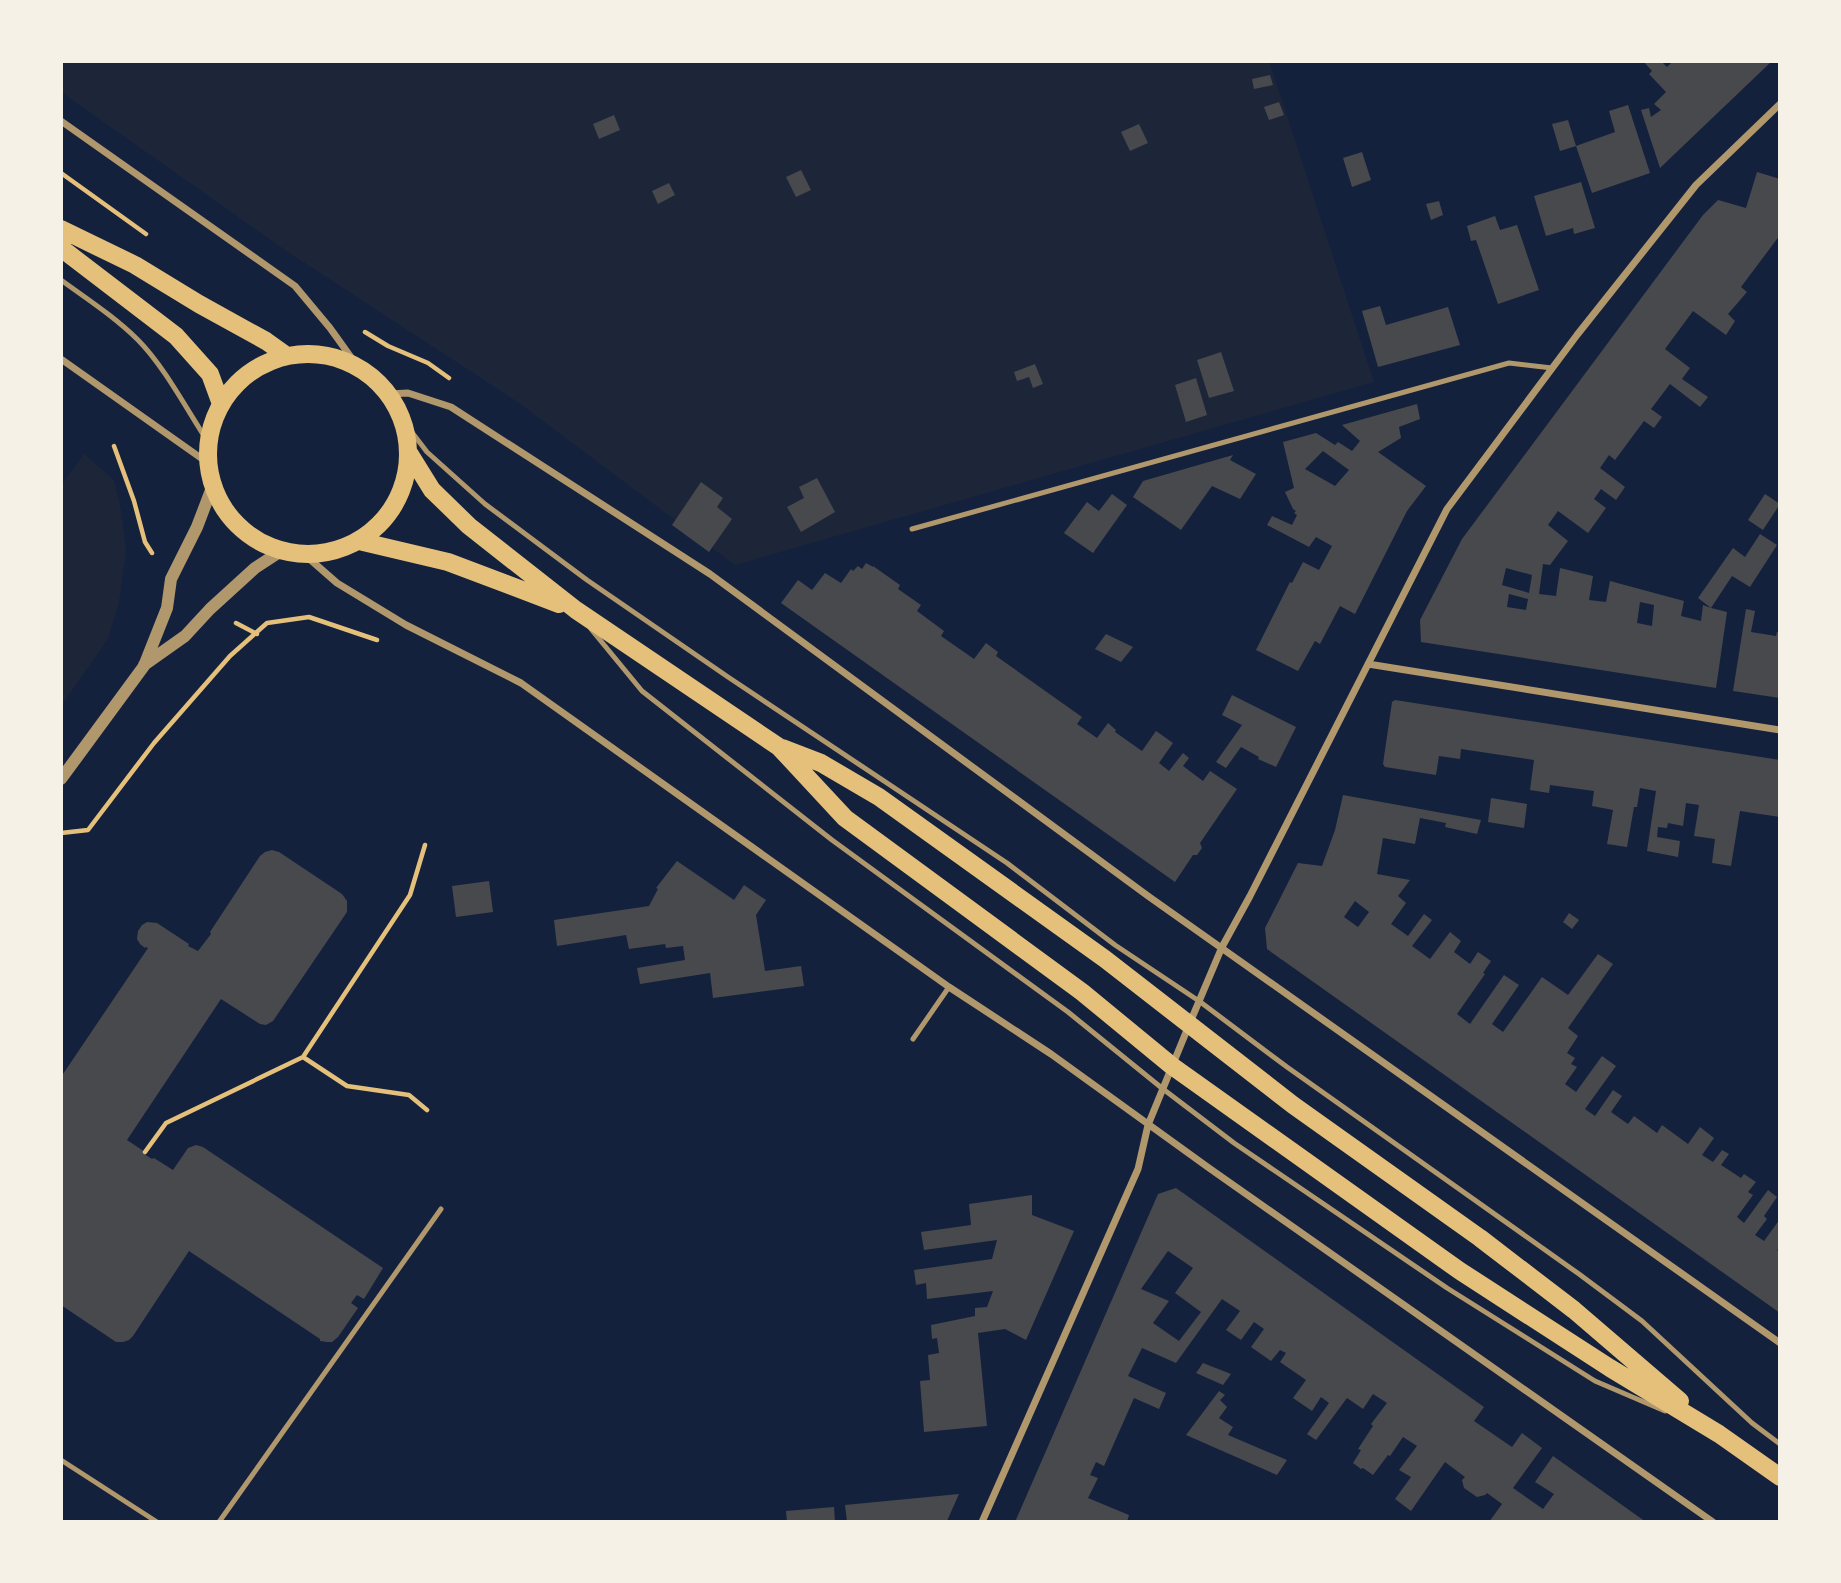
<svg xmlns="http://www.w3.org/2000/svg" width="1841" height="1583" viewBox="0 0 1841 1583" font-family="Roboto,sans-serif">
<rect width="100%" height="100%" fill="#14213d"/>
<path fill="#1d2539" d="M61,61H1269L1374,382L735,565L519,403L288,252L61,92Z
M84,454L114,480L120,505L126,551L119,602L108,639L61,706V486Z"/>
<path fill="#48494c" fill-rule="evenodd" d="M1643,61H1661L1667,67L1673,61H1772L1660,168L1641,110L1649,108L1651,117L1661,110L1654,104L1666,92L1649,74L1652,71Z
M1270,75L1273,85L1254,89L1252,79Z
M1279,102L1284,115L1269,120L1264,107Z
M1628,105L1650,173L1592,193L1576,146L1615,132L1609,111Z
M614,115L620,130L599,139L593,124Z
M1568,120L1576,146L1560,151L1552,124Z
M1139,124L1148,143L1130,151L1121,132Z
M1362,152L1371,180L1352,187L1343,158Z
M801,170L811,190L796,197L786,177Z
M1757,172L1780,179V235L1741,287L1747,292L1728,314L1735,321L1726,335L1693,311L1665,349L1690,368L1682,379L1708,397L1700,407L1670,384L1651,409L1662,417L1654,428L1644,421L1615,460L1609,455L1600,468L1625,487L1616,500L1601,489L1594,499L1606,508L1588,533L1558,511L1548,525L1568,541L1550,565L1543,564L1539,594L1556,596L1560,568L1593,576L1589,600L1606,602L1610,581L1684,601L1681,616L1701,621L1703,605L1711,608L1698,598L1733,548L1745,557L1760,534L1777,545L1750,587L1732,576L1711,608L1727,612L1716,688L1421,642L1420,620L1462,539L1703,215L1718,200L1746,208ZM1506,568L1532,575L1529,593L1502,585ZM1509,594L1528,599L1526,610L1507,607ZM1640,602L1654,605L1652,626L1637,623Z
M1581,182L1595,228L1574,234L1573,228L1546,236L1534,196Z
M669,183L675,195L658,204L652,191Z
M1439,201L1443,215L1431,220L1426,204Z
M1495,216L1500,230L1517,225L1539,290L1498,304L1476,240L1471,241L1467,226Z
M1380,306L1386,325L1448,307L1460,345L1378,367L1362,311Z
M1221,352L1234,391L1209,398L1197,360Z
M1035,364L1043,384L1033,388L1029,377L1017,381L1014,372Z
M1196,378L1207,415L1186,422L1175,385Z
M1417,404L1420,419L1399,427L1401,438L1378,452L1426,486L1407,511L1355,614L1340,606L1320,644L1315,641L1298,671L1256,650L1290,582L1292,583L1303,562L1319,570L1332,546L1316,537L1309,547L1267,525L1272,516L1292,525L1297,515L1294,513L1296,511L1293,509L1285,492L1294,488L1283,442L1316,433L1335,445L1338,442L1352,451L1360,441L1342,425ZM1323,451L1349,470L1335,486L1305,469Z
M1233,455L1230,460L1256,474L1240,499L1212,486L1181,530L1133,497L1143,481Z
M817,478L835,512L801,532L787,507L804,498L799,487Z
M701,482L723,498L717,507L732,519L709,552L672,525Z
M1112,494L1127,505L1093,553L1064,533L1087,502L1099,511Z
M1765,494L1780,504L1763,530L1748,520Z
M866,563L873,567V566L900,585L898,589L921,605L917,611L944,631L941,636L974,659L986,643L998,652L996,656L1082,717L1077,724L1097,738L1108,723L1116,730L1115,732L1142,751L1156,731L1173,743L1159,763L1169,771L1183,753L1189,758L1183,766L1203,781L1210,771L1237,789L1200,843L1202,848L1197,855H1193L1175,882L781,603L798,580L812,590L825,573L841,583L851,569L853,571L858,566L862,569Z
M1746,609L1755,611L1751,632L1776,636L1777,632H1780V698L1733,691Z
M1106,634L1133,647L1121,662L1095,649Z
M1232,695L1296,727L1276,767L1258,759L1259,757L1241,747L1226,768L1216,762L1242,725L1222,715Z
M1395,700L1780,760V817L1740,811L1731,866L1712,863L1715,839L1694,836L1699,805L1686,803L1683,826L1668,823L1667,828L1658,827L1657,837L1680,841L1678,857L1647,851L1656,791L1640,788L1637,807H1634L1627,847L1607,844L1613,810L1592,806L1594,791L1550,785L1549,793L1530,790L1534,760L1461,749L1460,759L1439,756L1436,775L1385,767L1383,764L1392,702Z
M1343,795L1481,820L1477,834L1445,827L1446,823L1420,818L1415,844L1383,838L1377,874L1410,880L1398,896L1406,903L1391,924L1408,936L1424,914L1432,920L1412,946L1430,959L1450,932L1461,941L1454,952L1470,964L1478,952L1491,961L1483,973L1485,974L1457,1014L1470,1024L1504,975L1519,985L1492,1024L1503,1032L1542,977L1568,995L1598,954L1613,964L1568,1028L1578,1036L1567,1053L1575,1058L1571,1064L1577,1067L1565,1084L1576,1092L1602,1056L1616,1066L1585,1109L1595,1116L1613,1090L1622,1096L1611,1112L1628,1124L1634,1116L1657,1133L1662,1125L1688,1144L1700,1127L1714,1138L1702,1155L1713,1162L1722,1150L1729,1154L1721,1165L1741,1178L1744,1174L1756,1182L1748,1192L1753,1195L1737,1217L1744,1223L1768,1190L1777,1197L1764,1216L1767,1219L1755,1235L1764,1241L1780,1219V1246L1777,1250L1780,1252V1313L1267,949L1265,928L1298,863L1322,866L1335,830ZM1355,901L1369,912L1358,927L1344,917Z
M1491,798L1527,804L1524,828L1488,822Z
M272,850L279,852L342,894L347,901V912L273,1021L266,1025L260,1024L221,999L127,1140L145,1152L144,1154L152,1159L154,1158L173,1170L188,1148L196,1145L203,1147L383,1268L364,1299L357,1295L351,1303L358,1308L338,1337L332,1342H327L320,1341V1339L189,1251L133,1336L129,1340L123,1342H116L61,1305V1077L148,948L146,947L145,948L140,944L137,939L138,931L142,925L147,922L157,923L189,944L188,946L198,951L211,934L210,932L260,856L265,852Z
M677,861L734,900L744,885L766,900L756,915L765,971L801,966L804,986L713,998L710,973L640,984L637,968L685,960L683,946L666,948L665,944L629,949L626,935L557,946L554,920L649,906L658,889L656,888Z
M489,881L493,912L456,917L452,886Z
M1569,913L1579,920L1572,929L1563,922Z
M1176,1188L1484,1407L1474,1421L1512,1447L1522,1433L1542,1448L1513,1488L1543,1509L1554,1494L1535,1482L1553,1456L1646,1522H1489L1502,1504L1487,1493L1485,1495L1477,1497L1464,1488L1462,1480L1465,1477L1445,1462L1411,1511L1395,1499L1411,1477L1399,1470L1417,1446L1403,1437L1390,1456L1388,1455L1373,1475L1363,1468L1361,1469L1353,1463L1361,1450L1358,1449L1373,1426L1371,1424L1387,1403L1373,1394L1363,1409L1347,1398L1316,1440L1307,1434L1329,1403L1321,1397L1312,1411L1293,1398L1306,1380L1280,1362L1286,1353L1280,1350L1271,1361L1251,1347L1264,1329L1254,1322L1241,1340L1226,1330L1240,1311L1222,1299L1176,1363L1142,1348L1128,1376L1166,1393L1159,1409L1134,1398L1104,1466L1096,1462L1090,1475L1098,1478L1088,1498L1129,1515L1127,1522H1015L1158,1194ZM1168,1251L1193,1268L1175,1293L1201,1312L1179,1341L1153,1323L1169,1301L1141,1289Z
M1032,1195V1215L1074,1231L1026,1340L1005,1329L978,1333L987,1426L924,1432L920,1381L930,1380L928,1355L939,1353L937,1338L932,1339L931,1325L975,1316V1308L987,1307L993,1291L927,1299L926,1283L916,1285L914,1270L992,1259L997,1240L924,1250L921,1232L971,1225L969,1204Z
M1203,1363L1231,1374L1223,1385L1196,1373Z
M1219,1391L1225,1395L1220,1400L1227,1407L1219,1418L1233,1427L1228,1435L1287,1460L1277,1475L1186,1435Z
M959,1494L947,1521L847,1522L845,1505Z
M834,1507L835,1522H787L786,1511Z"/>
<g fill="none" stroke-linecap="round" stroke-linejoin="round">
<path stroke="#e5c07b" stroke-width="4.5" d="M61,173L146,234
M365,332L388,346L428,363L449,378
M114,446L134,501L145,542L152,553
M236,623L257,634
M61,833L88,830L154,743L230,656L267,623L309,617L377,640
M303,1057L347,1086L409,1095L427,1110
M145,1152L166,1123L303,1057L410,895L425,845"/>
<path stroke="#b1986c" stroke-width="5" d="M61,280C87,299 115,317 138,340C164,366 187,410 208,442
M404,422L427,452L485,504L587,580L728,677L1007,863L1115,945L1199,1001L1287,1067L1579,1274L1642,1321L1752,1423L1780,1444
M912,529L1509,363L1552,368
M591,629L642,691L832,840L1068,1012L1163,1089L1234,1143L1447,1288L1595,1381L1665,1411
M913,1039L949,987
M61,1460L157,1522
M219,1522L441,1209"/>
<path stroke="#b1986c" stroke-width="7" d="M61,121L295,286L330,328L358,367
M61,359L208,463
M389,394L408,393L451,407L710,574L1148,896L1780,1343
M305,555L337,583L406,625L521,683L949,987L1051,1054L1209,1168L1713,1522
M1368,664L1780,730
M982,1522L1138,1169L1148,1125L1189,1025L1222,947L1250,896L1447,509L1577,335L1696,185L1780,104"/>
<path stroke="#b1986c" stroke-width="12" d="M144,665L185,636L210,609L255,568L281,551
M61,779L144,666L167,608L171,579L197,527L213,485"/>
<path stroke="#e5c07b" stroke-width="18" d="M61,229L135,265L199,304L266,341L287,356
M61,248L176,336L210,374L221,404
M208 454a100 100 0 1 1 200 0a100 100 0 1 1-200 0Z
M409,453L432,490L469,526L576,610L779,747L845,818L1082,992L1172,1066L1460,1271L1610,1368L1719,1434L1780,1477
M359,541L448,562L559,604
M782,748L821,763L879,797L1105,959L1293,1105L1480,1238L1574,1310L1680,1401"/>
</g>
<rect width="1841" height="1583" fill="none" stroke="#f6f1e7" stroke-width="126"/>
</svg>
